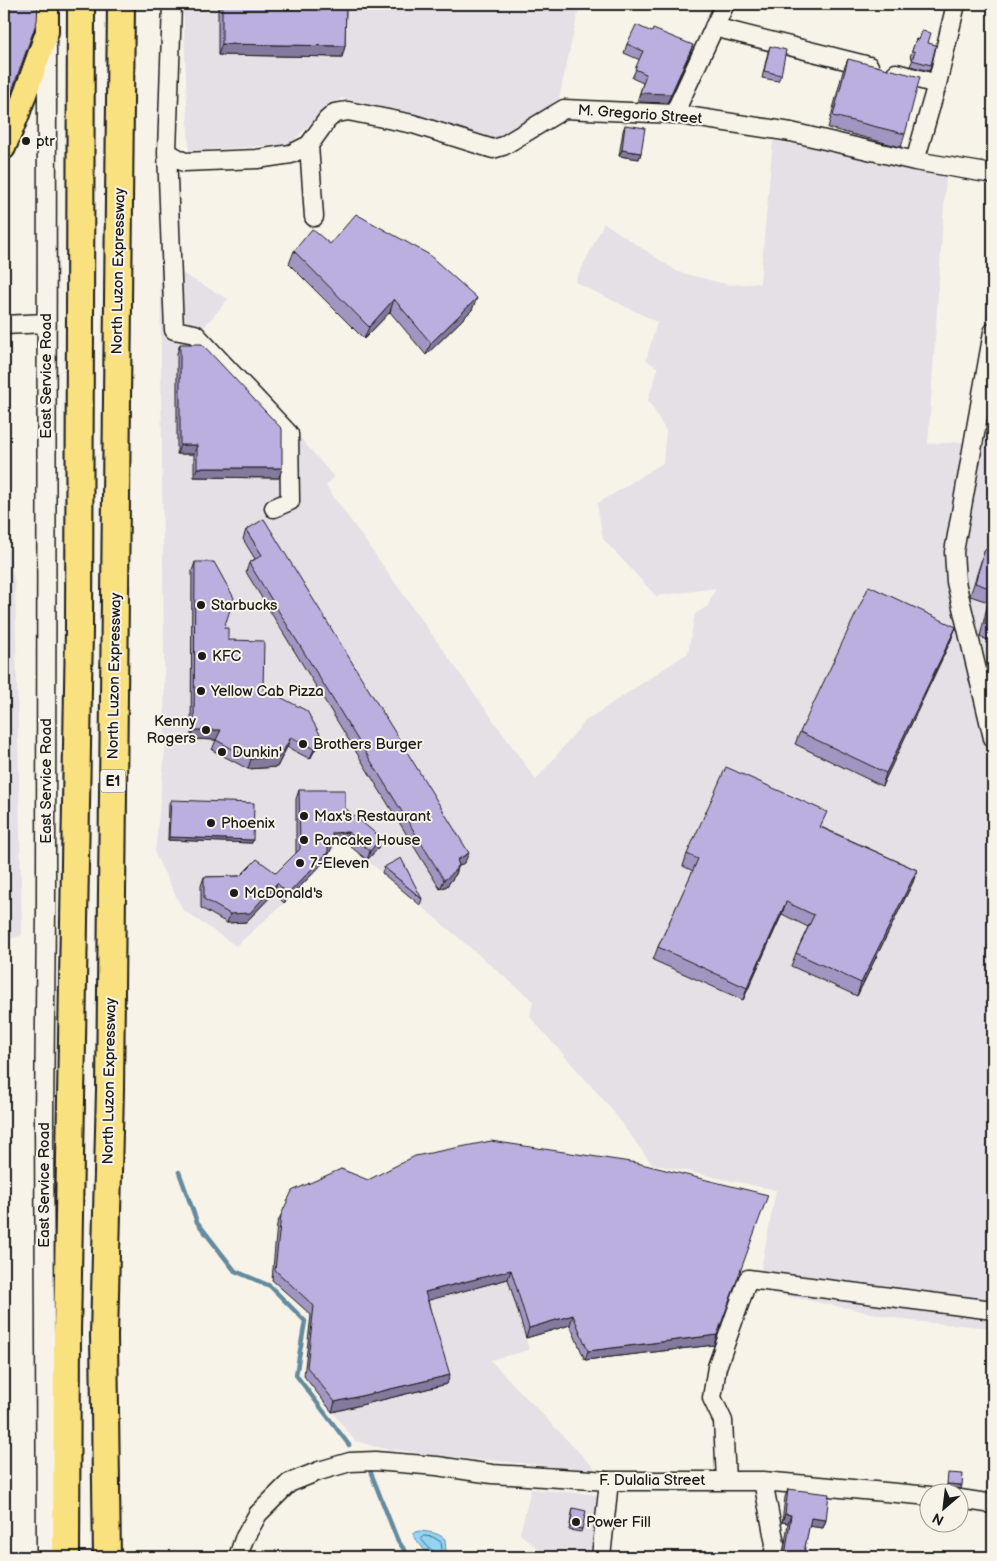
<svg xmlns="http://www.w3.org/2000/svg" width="997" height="1561" viewBox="0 0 997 1561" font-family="'Balsamiq Sans',sans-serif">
<rect width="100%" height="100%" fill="#f7f3e8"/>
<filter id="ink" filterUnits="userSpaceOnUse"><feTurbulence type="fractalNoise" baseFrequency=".02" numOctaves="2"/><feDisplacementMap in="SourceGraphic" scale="10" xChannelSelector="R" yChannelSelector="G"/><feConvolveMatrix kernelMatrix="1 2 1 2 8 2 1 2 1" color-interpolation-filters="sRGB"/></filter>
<g filter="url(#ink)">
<path fill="#e5dfe6" d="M183,4H580L559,98L501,144L412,113L341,98L318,116L290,144L189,151Z
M773,141L824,149L946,175L928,444L964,442L993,270V1328L911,1321L757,1290L776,1190L652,1164L609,1106L530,1017L533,1001L341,838L325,861L284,903L236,946L183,910L155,854L165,750L160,261L228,299L204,327L334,477L326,486L536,780L585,721L688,653L695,614L708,606L716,588L656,596L603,539L597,504L663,463L666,431L648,400L658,368L646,360L657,322L575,282L604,223L678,272L729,285L760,283Z
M4,522L15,587L22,935L4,941Z
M288,1201L764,1204L715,1344L585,1360L569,1325L526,1338L529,1350L490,1360L596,1470L443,1456L381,1448L355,1441L304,1376L311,1315L272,1280L277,1224Z
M531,1489L600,1495L592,1557L544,1553L520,1534Z"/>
<path fill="#92d4f4" stroke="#638a9e" d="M419,1531C429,1532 437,1532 445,1539L446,1552L439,1557L427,1553L413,1536L414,1533Z"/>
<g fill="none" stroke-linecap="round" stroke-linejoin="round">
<path stroke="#4b6672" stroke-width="1" d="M424,1536L433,1537L441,1542L442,1549L439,1552L436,1553L429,1548L421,1539Z"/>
<path stroke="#638a9e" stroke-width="4.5" d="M179,1172L197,1222L235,1271L270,1286L305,1321L296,1375L349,1445
M369,1468L397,1539L409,1557"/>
<g stroke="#1c1c1c" stroke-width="21">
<path id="minor" d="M172,4L167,152L184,162L257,159L291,154L309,145L327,120L335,113L348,111L413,124L493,149L503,146L564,109L674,114L791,132L915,161L993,174
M714,27L869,66
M896,73L937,84
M674,114L725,4
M309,145L314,217
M167,152L174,330L195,334L289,434L290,501L274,508
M915,161L937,84L956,4
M4,325L46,323
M993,332L954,552L956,582L993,738
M726,1480L723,1421L712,1398L717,1367L748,1279L993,1310
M763,1481L775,1544L773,1557
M960,1499L993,1504
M46,1557L44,1119L46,910L47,43
M238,1557L244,1539L258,1514L289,1483L319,1471L350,1462L375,1461L437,1466L492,1474L609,1481H763L930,1496
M601,1557L609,1481"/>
</g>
<g stroke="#1c1c1c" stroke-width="26">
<path id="major" d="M4,148L18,114L47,32V4"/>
</g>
<g stroke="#1c1c1c" stroke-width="30">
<path id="highway" d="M66,1557L67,1333L79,629L81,4
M107,1557L104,1336L110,1090L121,4"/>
</g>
<use href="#minor" stroke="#f7f3e8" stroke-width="18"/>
<use href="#major" stroke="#fae180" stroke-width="22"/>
<use href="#highway" stroke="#fae180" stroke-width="26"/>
</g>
<path fill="#a196c1" stroke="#1c1c1c" d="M218,4H346L345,46L342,57L218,55Z
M916,39L928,43L931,65L929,71L910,66L913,59L910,57Z
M627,44L690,54L667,103L637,102L643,83L632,78L640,60L624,53Z
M770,46L781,75L778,81L762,78L768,52Z
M848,59L905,134L901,147L828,128L843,71Z
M625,125L641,153L639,159L619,156L623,131Z
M330,244L472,310L426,355L390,312L364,339L289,264L294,251Z
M180,344L282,468L279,478L194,477V454H177V353Z
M246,530L465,862L458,867L456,874L447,886L440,889L246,572L249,563L255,559L243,539Z
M985,549L993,551V642L980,637L988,602L970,596Z
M195,562L224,628L228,640L263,688L317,746L310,759L287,747L277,767L248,769L212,750L216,740L191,739L192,571Z
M956,627L951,640L882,786L795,744L800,732Z
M299,790L345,808L378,848L367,860L345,842H333L329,854H327L325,861L284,903L274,893L246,922L227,923L201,908V886L204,877L240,876L276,873L296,853V799Z
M171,800L252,843L168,840L169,803Z
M821,827L917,870L913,882L857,996L791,966L796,953L808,927L782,914L743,1000L653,960L658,947L693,871L683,866L687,854Z
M384,867L422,899L420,905L382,873Z
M341,1169L714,1345L585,1360L570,1325L526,1338L508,1279L428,1300L447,1384L332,1412L304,1376L311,1315L272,1280L277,1224L281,1215Z
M788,1489L826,1520L823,1528L809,1526L803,1557H783L788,1523L782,1522L785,1497Z
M573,1508L582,1529L581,1532L569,1530Z"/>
<path fill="#837a9d" stroke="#1c1c1c" d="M222,44L345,46L342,57L218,55Z
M693,45L690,54L667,103L637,102L640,93Z
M622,150L641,153L639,159L619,156Z
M477,298L472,310L426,355L431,343Z
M394,299L390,312L364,339L369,327Z
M180,445H197L194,454H177Z
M197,468H282L279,478L194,477Z
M956,627L951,640L882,786L886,773Z
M194,730H221L218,740L191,739Z
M321,736L317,746L310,759L314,749Z
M291,737L287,747L277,767L248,769L251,759Z
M348,832L345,842H329L332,833Z
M169,837L253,840L252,843L168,840Z
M381,838L378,848L367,860L370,851Z
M328,845H333L329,854H327L325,861L284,903L288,894Z
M469,853L465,862L458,867L456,874L447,886L440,889L444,880L457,860Z
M917,870L913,882L857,996L861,983Z
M277,883L274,893L246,922L227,923L230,914Z
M786,902L782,914L743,1000L747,988Z
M511,1270L508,1279L422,1302L425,1292Z
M573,1315L570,1325L526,1338L529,1328Z
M717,1335L714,1345L585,1360L588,1351Z
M450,1375L447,1384L332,1412L335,1402Z
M947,1484L962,1485L961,1489L946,1488Z
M785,1514L791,1515L788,1523L782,1522Z
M811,1518L826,1520L823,1528L808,1526Z"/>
<path fill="#bbafe0" stroke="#1c1c1c" d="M4,4H38L37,21L4,113Z
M222,4H346L345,46L222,44Z
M636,25L652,32L653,29L693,45L671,94L640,93L646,74L635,69L643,51L627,44Z
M922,31L931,33L928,43L936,45L931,65L912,60L915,52L912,51L916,39L919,40Z
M770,46L786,50L781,75L764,71Z
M848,59L920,77L905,134L833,116Z
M625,125L645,128L641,153L622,150Z
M356,214L428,254L477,298L431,343L394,299L369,327L294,251L312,229L330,244Z
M180,344H202L282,429V468H197V445H180Z
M264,519L469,853L457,860L459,865L450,876L444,880L249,563L262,555L246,530Z
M985,549L993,551V627L985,624L992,589L975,583Z
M195,562H214L234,598L224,628H228V640L264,641L263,688L307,711L321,736L314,749L291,737L280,757L251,759L216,740L221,730H194Z
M869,586L956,627L886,773L800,732Z
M726,767L827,812L820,827L917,870L861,983L796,953L814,915L786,902L747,988L658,947L698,859L687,854Z
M299,790H345V808L381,838L370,851L348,832L332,833L333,845H328V852L288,894L277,883L250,913L230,914L204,899V877L240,876L257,859L276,873L300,849Z
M171,800L254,803L253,840L169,837Z
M401,858L422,899L384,867Z
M491,1141L637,1163L768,1195L717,1335L588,1351L573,1315L529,1328L511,1270L425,1292L450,1375L335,1402L307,1367L314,1306L275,1270L281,1215L292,1191L341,1169L368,1180L415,1156Z
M948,1473L963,1474L962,1485L947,1484Z
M788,1489L829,1494L826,1520L811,1518L803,1557H791L784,1556L786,1550L791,1515L785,1514Z
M573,1508L586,1511L582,1529L570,1527Z
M993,1553V1557H976L975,1554Z"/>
</g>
<g fill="#1c1c1c" stroke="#f7f3e8" stroke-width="2">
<circle cx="26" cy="141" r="5"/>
<circle cx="201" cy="605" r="5"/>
<circle cx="202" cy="656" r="5"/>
<circle cx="201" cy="691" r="5"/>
<circle cx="206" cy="730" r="5"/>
<circle cx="303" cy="744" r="5"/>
<circle cx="222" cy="752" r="5"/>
<circle cx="304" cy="816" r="5"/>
<circle cx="211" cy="823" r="5"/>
<circle cx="304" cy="840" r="5"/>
<circle cx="300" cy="863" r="5"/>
<circle cx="234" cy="893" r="5"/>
<circle cx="576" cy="1522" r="5"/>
</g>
<g text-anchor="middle" stroke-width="4" stroke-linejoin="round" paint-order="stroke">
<rect fill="#f7f3e8" stroke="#5e5c59" stroke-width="1" x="100.5" y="769.5" width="25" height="23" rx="4"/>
<g font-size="14" font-weight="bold" fill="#1c1c1c">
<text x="113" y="786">E1</text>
</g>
<g font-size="15" fill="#1c1c1c" stroke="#f7f3e8">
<text transform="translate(640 114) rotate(4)" y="5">M. Gregorio Street</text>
<text transform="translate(118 271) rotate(-89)" y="5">North Luzon Expressway</text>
<text transform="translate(46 376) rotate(-90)" y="5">East Service Road</text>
<text transform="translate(114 676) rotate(-89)" y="5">North Luzon Expressway</text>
<text transform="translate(46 781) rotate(-90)" y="5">East Service Road</text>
<text transform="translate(109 1081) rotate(-89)" y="5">North Luzon Expressway</text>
<text transform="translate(44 1185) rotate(-90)" y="5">East Service Road</text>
<text x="652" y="1485">F. Dulalia Street</text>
</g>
<g font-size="15" fill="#1c1c1c" stroke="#f7f3e8" text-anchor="start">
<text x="36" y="146">ptr</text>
<text x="211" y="610">Starbucks</text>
<text x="212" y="661">KFC</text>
<text x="211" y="696">Yellow Cab Pizza</text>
<text x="196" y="726" text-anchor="end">Kenny<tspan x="196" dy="17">Rogers</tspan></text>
<text x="313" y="749">Brothers Burger</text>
<text x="232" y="757">Dunkin'</text>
<text x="314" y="821">Max's Restaurant</text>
<text x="221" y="828">Phoenix</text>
<text x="314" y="845">Pancake House</text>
<text x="310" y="868">7-Eleven</text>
<text x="244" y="898">McDonald's</text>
<text x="586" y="1527">Power Fill</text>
</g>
</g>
<rect width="997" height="1561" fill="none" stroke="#f7f3e8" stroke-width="20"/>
<rect x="10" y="10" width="977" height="1541" fill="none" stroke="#1c1c1c" stroke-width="2" filter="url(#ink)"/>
<g transform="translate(944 1508) rotate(208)"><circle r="24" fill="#f7f3e8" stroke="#9f9d96"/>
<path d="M0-4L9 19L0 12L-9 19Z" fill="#1c1c1c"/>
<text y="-8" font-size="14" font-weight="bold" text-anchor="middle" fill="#1c1c1c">N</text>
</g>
</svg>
